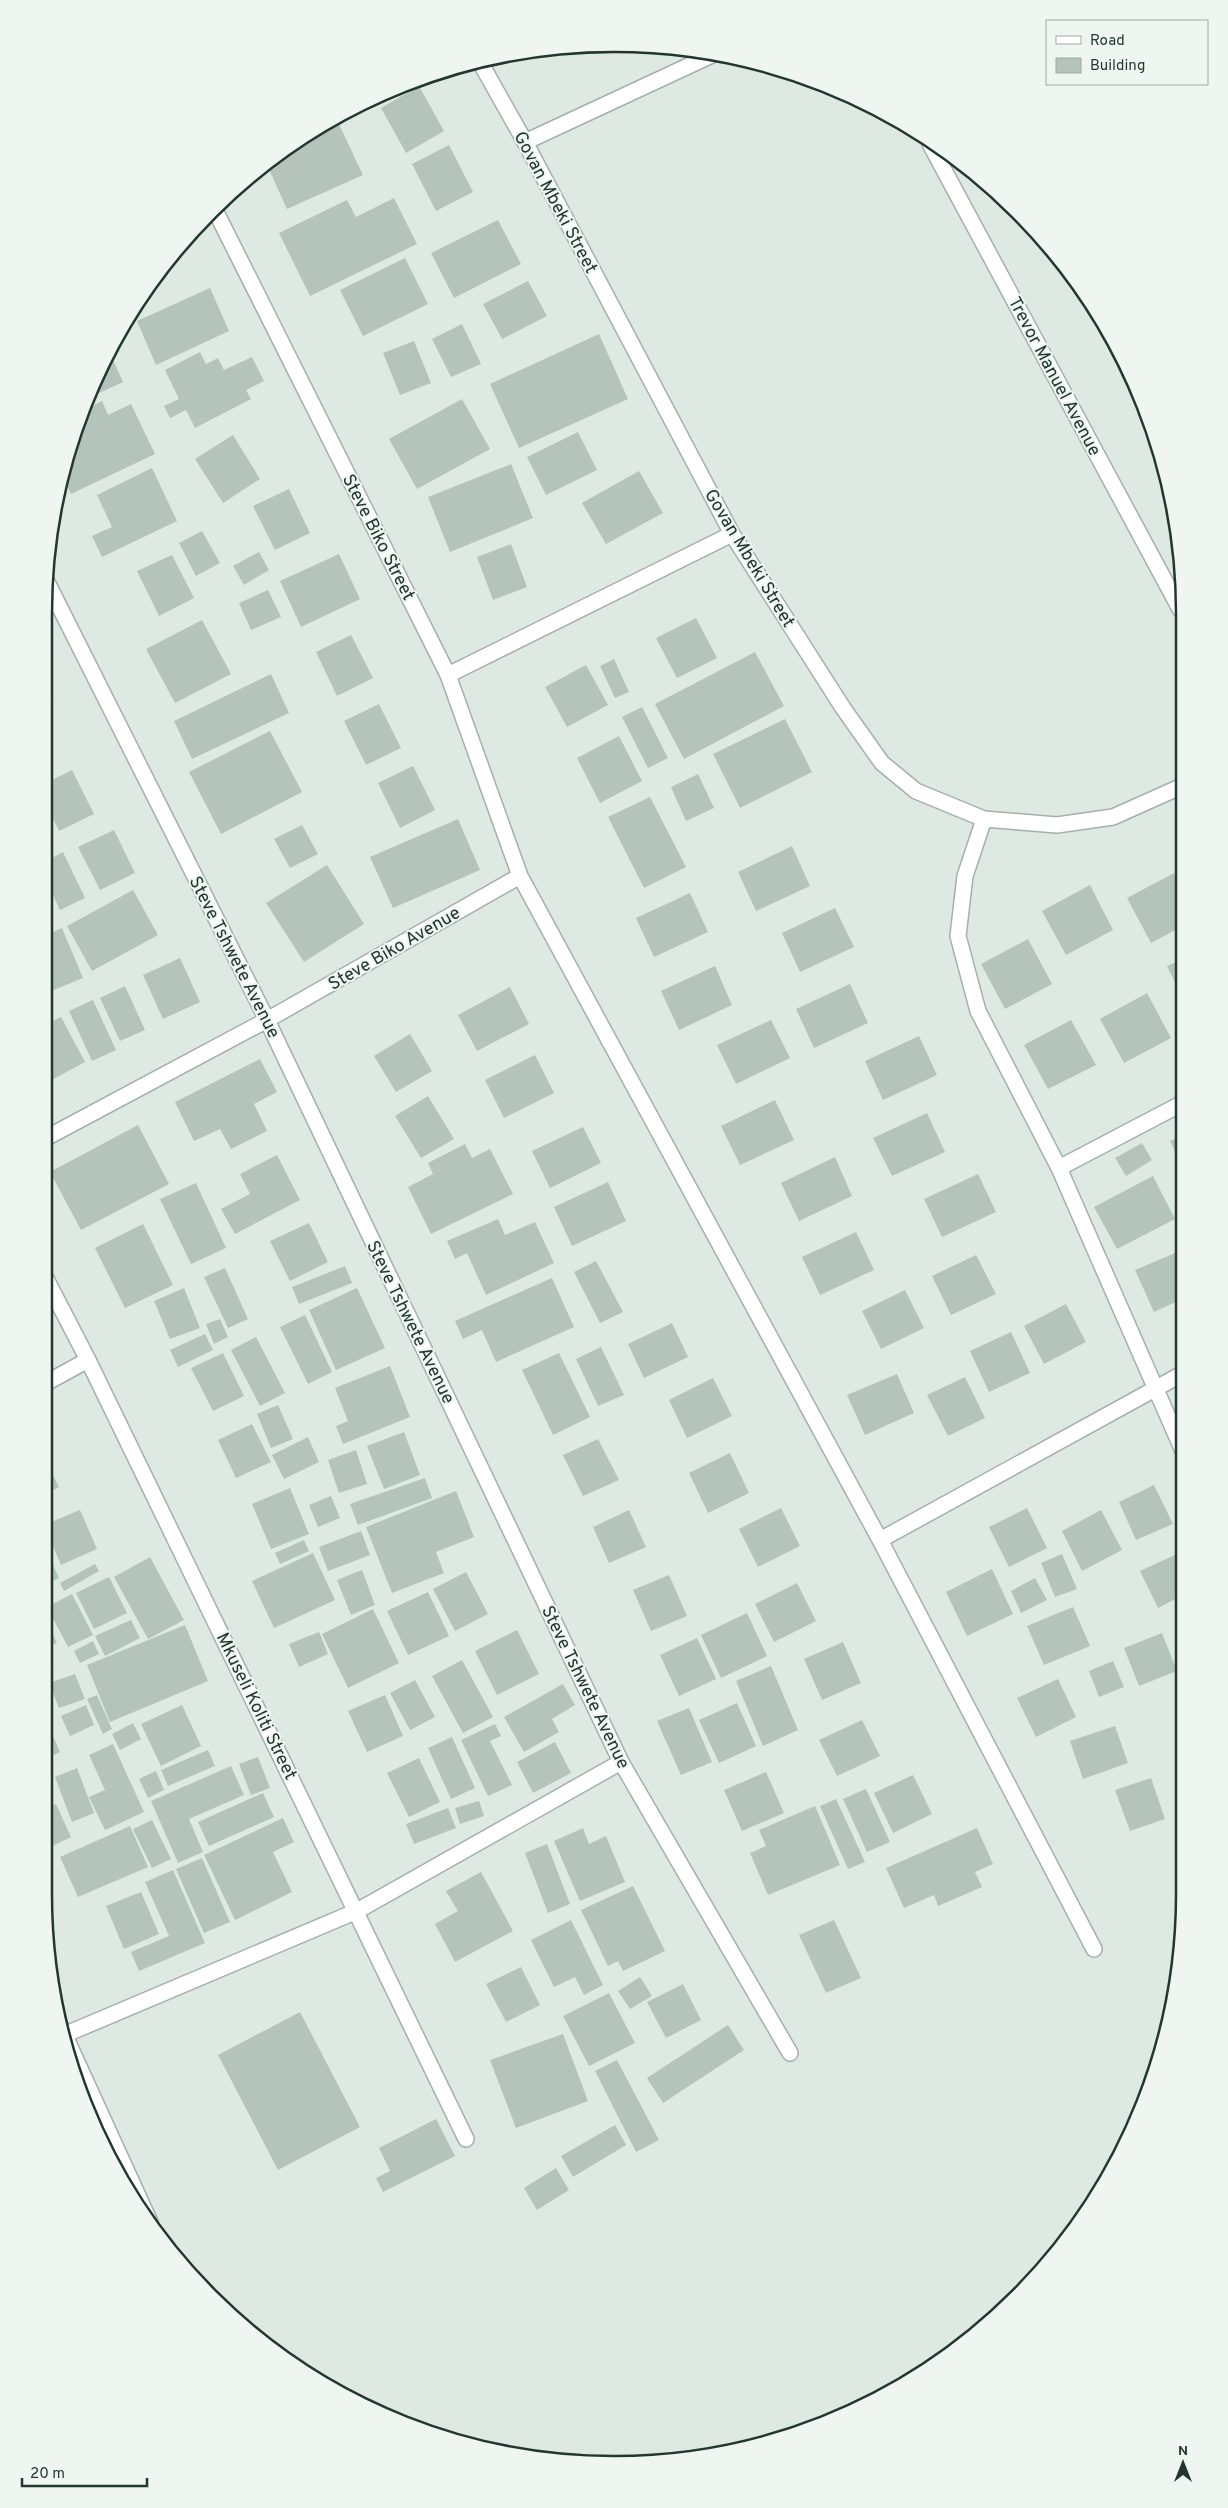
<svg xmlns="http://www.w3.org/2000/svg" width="1228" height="2508" viewBox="0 0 1228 2508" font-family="Overpass,sans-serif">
<rect width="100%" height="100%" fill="#dfe9e4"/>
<path fill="#b5c3bd" d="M419,86L444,131L406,153L381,108Z
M337,120L363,175L287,209L267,165L297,140Z
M449,145L473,192L436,211L412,164Z
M394,198L417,244L310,296L279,233L347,200L356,217Z
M498,220L521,264L454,298L431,253Z
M405,258L428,304L363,336L340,290Z
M162,270L166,277L150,285Z
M528,281L547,316L502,339L483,304Z
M210,288L229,331L156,365L137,321Z
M462,324L481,364L451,377L432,339Z
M599,334L628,399L519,448L490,384Z
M414,341L431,383L400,395L383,353Z
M200,352L206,364L218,358L224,370L252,357L264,381L246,390L251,399L195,428L186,410L170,418L164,406L179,399L165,370Z
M110,353L123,382L86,399L87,396Z
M1124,368H1125L1134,384L1130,386Z
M462,399L490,449L417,489L389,439Z
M102,401L108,415L131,404L155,454L71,494L63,477L83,411Z
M578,432L597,470L546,495L527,457Z
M233,435L260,479L223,503L195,459Z
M511,464L533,518L450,552L428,497Z
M152,468L177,521L102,557L92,536L112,527L97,495Z
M639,471L663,513L606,544L582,503Z
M289,489L310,533L275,550L253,506Z
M202,531L220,563L196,576L179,543Z
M511,544L527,587L493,600L477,557Z
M259,552L269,570L244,585L233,566Z
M339,554L360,599L301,627L280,581Z
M172,555L194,598L159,616L137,571Z
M268,590L281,617L251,630L239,603Z
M696,618L717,658L677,678L656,638Z
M202,620L231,674L175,703L146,649Z
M351,635L373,678L337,696L316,652Z
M755,652L784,706L684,759L655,704Z
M614,659L629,692L615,698L600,666Z
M586,665L608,705L567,727L545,687Z
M271,674L289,713L192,759L174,721Z
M379,704L401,748L366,765L344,721Z
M642,707L668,758L648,768L622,717Z
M785,719L812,772L740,808L713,754Z
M44,731L53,750L44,754Z
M270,731L302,792L221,834L189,772Z
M619,736L642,781L600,803L577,758Z
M413,766L435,810L400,828L378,783Z
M72,770L94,814L59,831L44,800V784Z
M698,774L714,808L686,821L671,787Z
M650,797L686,867L644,888L608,817Z
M458,819L480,870L393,908L370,857Z
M302,825L318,854L290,868L274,839Z
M114,830L135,873L100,890L78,847Z
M792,846L810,886L756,911L738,872Z
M63,852L85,898L60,910L44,876V862Z
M327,865L364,924L304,962L266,903Z
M1174,873L1181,886V927L1151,943L1127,898Z
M1090,885L1113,930L1066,955L1042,911Z
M133,890L158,935L92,971L67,926Z
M690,893L708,932L654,957L636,918Z
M835,908L854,947L800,972L782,933Z
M62,928L83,978L44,994V936Z
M1028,939L1052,984L1005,1009L981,964Z
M180,958L200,1002L163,1019L143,975Z
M1181,960V995L1167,966Z
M715,966L732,1005L679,1030L661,991Z
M850,984L868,1023L814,1048L796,1009Z
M125,986L145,1030L120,1041L100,998Z
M510,987L529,1024L477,1051L458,1015Z
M1147,993L1171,1038L1124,1063L1100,1019Z
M93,1000L116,1050L92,1061L69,1011Z
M61,1017L85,1062L48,1082L44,1074V1026Z
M771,1020L790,1058L736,1084L717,1045Z
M1071,1020L1096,1065L1048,1089L1024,1045Z
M410,1034L432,1071L396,1092L374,1056Z
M919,1036L937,1075L883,1100L865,1061Z
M535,1055L554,1093L504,1118L485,1080Z
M260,1059L277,1092L254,1104L267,1131L231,1149L220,1129L194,1141L175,1102Z
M428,1096L454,1139L421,1158L395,1116Z
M775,1100L794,1140L740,1165L721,1126Z
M927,1113L945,1152L892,1176L873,1138Z
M138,1125L169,1184L81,1230L50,1172Z
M583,1127L601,1163L550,1188L532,1151Z
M1181,1136L1182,1167L1170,1141Z
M1142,1143L1152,1160L1126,1176L1115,1158Z
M465,1144L472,1158L490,1149L513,1194L431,1234L408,1187L433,1174L428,1163Z
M277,1155L300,1200L235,1234L221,1209L250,1194L240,1174Z
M835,1157L852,1196L799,1221L781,1183Z
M978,1174L996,1212L942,1237L924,1199Z
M1153,1176L1175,1219L1117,1249L1094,1207Z
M608,1182L626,1221L572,1246L554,1207Z
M196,1183L226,1248L191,1264L160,1199Z
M498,1219L505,1235L535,1222L554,1263L486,1295L467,1253L455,1259L447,1241Z
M309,1223L328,1262L290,1281L270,1241Z
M143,1224L173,1285L125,1308L95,1248Z
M856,1232L874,1270L820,1295L802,1257Z
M1182,1250V1299L1154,1312L1135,1270Z
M976,1255L996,1294L951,1315L932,1276Z
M596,1261L623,1312L600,1323L574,1272Z
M345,1266L352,1283L299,1304L292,1287Z
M225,1268L248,1319L228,1328L204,1277Z
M552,1278L574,1327L496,1362L482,1330L463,1339L455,1321Z
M184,1288L200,1328L170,1339L154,1301Z
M357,1288L385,1348L336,1370L309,1310Z
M905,1290L924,1328L881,1349L862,1311Z
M1066,1304L1086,1342L1044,1364L1024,1326Z
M305,1315L332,1372L308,1384L280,1327Z
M220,1319L228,1337L214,1344L206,1324Z
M672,1323L688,1357L644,1378L628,1344Z
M1011,1332L1030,1373L989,1392L970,1351Z
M205,1334L213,1350L178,1367L170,1350Z
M256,1337L285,1393L260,1406L231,1350Z
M601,1347L624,1395L598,1406L576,1359Z
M223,1353L244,1396L213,1411L191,1368Z
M559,1353L590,1417L553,1435L522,1370Z
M390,1366L410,1417L343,1444L336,1426L348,1421L335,1388Z
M897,1374L914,1413L865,1435L847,1395Z
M965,1377L985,1418L948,1436L927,1395Z
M713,1378L732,1416L687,1438L669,1400Z
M278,1405L293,1439L271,1448L257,1414Z
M252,1424L271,1462L236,1478L218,1440Z
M404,1432L420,1475L384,1489L367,1446Z
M308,1437L319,1462L284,1479L272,1455Z
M598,1439L619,1480L583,1496L563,1455Z
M356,1450L367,1484L339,1493L328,1460Z
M730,1453L749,1493L708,1513L689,1473Z
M44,1457L59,1487L44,1495Z
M425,1478L432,1498L358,1525L350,1504Z
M1154,1485L1173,1524L1136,1540L1119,1502Z
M290,1488L309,1534L271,1549L252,1504Z
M456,1491L474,1537L436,1552L444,1573L392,1593L366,1527Z
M331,1496L340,1518L318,1527L309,1505Z
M781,1508L800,1546L758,1567L739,1529Z
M1027,1508L1047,1548L1009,1567L989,1527Z
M80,1510L97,1549L61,1565L44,1525Z
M629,1510L646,1547L609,1563L593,1527Z
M1101,1510L1122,1550L1082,1571L1062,1531Z
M361,1531L370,1555L328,1571L319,1547Z
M304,1540L309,1551L280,1564L275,1553Z
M44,1545L59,1578L44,1585Z
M313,1553L335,1600L274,1628L252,1581Z
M1062,1554L1077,1589L1055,1597L1041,1563Z
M1177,1554L1183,1565V1595L1158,1608L1140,1571Z
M150,1557L184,1620L148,1639L114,1577Z
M95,1564L99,1571L64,1591L60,1583Z
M992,1569L1013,1614L967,1636L946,1592Z
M362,1570L375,1605L351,1615L337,1580Z
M466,1572L488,1614L455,1631L433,1589Z
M669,1575L687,1616L651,1631L633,1590Z
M109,1577L127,1613L94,1629L76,1593Z
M1035,1578L1047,1600L1021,1613L1011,1591Z
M797,1583L816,1621L774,1642L755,1604Z
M428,1592L449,1636L408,1655L387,1611Z
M72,1594L93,1635L68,1647L47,1607Z
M1073,1607L1090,1646L1044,1665L1027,1626Z
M373,1609L399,1663L348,1688L322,1634Z
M747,1613L767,1656L721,1678L701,1635Z
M44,1615L57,1643L44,1649L54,1671L44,1676Z
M131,1620L140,1638L105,1656L95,1636Z
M185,1625L208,1681L110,1722L87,1665Z
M517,1630L539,1674L497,1695L475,1651Z
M319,1632L328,1654L299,1667L289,1644Z
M1162,1633L1177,1671L1139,1686L1124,1648Z
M697,1638L716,1679L679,1696L660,1655Z
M93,1641L99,1654L80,1663L74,1651Z
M843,1642L861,1683L822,1700L804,1659Z
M462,1660L493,1717L463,1733L432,1676Z
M1113,1661L1124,1687L1099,1697L1089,1671Z
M771,1666L798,1730L763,1746L736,1681Z
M75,1674L85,1699L59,1708L49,1683Z
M1058,1679L1076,1717L1036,1737L1017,1698Z
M415,1680L435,1717L410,1730L390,1693Z
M563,1684L575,1705L552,1719L559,1732L524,1752L504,1717Z
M97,1695L112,1729L103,1734L87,1699Z
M385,1695L403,1736L367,1752L348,1711Z
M737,1703L756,1746L719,1763L699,1720Z
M86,1705L94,1725L70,1736L61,1716Z
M182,1705L201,1746L161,1766L141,1724Z
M689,1708L712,1762L681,1775L657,1721Z
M44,1716L60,1752L44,1760Z
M862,1720L880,1756L837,1776L819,1740Z
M133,1723L141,1739L120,1750L112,1734Z
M495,1724L501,1736L490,1741L512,1785L488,1796L461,1740Z
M1115,1726L1128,1763L1083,1779L1070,1741Z
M452,1737L475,1788L451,1799L428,1748Z
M555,1742L571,1773L533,1793L517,1762Z
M113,1744L144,1812L105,1830L89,1797L105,1790L89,1755Z
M208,1750L215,1766L168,1786L161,1770Z
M258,1757L270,1788L251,1795L239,1764Z
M419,1758L440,1802L409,1817L387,1773Z
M231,1766L244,1795L189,1819L203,1852L178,1863L151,1801Z
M77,1768L94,1813L72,1822L55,1777Z
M156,1771L164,1790L148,1798L139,1779Z
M766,1772L784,1813L742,1831L724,1790Z
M913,1775L932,1814L893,1833L874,1793Z
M1151,1778L1165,1819L1130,1831L1115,1790Z
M866,1789L890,1842L867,1852L843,1799Z
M263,1793L274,1817L209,1846L198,1822Z
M836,1799L865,1862L848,1869L820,1806Z
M479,1801L484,1816L460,1824L455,1808Z
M56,1804L71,1837L44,1850V1809Z
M815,1806L840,1865L768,1895L750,1853L766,1846L759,1830Z
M448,1808L456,1828L414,1844L406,1824Z
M283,1818L294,1842L273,1852L292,1892L235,1920L204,1855Z
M152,1820L171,1859L152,1868L133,1829Z
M130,1826L148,1867L78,1897L60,1857Z
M583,1828L589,1844L606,1836L625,1882L580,1901L554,1841Z
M977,1828L993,1864L975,1872L982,1887L938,1906L934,1895L904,1908L886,1868Z
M547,1844L570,1904L548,1913L525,1853Z
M202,1858L230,1922L204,1933L176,1869Z
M173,1870L205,1943L139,1971L131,1952L169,1936L145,1882Z
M481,1872L513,1931L455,1962L435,1924L458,1911L446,1891Z
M633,1886L665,1951L623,1971L618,1961L608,1966L581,1910Z
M141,1892L159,1934L124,1949L106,1906Z
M571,1920L603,1985L584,1995L575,1977L554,1987L531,1940Z
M834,1920L861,1978L826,1993L799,1935Z
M521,1967L540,2005L506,2022L486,1984Z
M640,1977L652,1996L630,2009L618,1991Z
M683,1984L701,2020L666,2038L647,2002Z
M609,1993L635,2043L589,2066L563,2016Z
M300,2012L360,2127L278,2170L218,2055Z
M728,2025L744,2050L663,2103L647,2078Z
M563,2034L588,2101L516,2128L490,2060Z
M617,2060L659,2140L636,2152L595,2071Z
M436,2119L455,2156L383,2192L376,2178L390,2171L379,2148Z
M615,2125L626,2145L573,2177L561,2156Z
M556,2168L569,2190L537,2210L524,2188Z"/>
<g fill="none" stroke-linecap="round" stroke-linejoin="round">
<g stroke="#a3b0ab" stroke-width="18">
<path id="minor" d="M480,62L525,142L732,534L843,708L882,763L916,791L984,819L1057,825L1113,817L1180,787
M525,142L714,54
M930,144L1180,609
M214,208L448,675L520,876L880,1540L1094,1949
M47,582L267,1020L621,1762L790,2053
M448,675L732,534
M984,819L965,876L958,936L978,1011L1059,1168L1183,1451
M44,1139L267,1020L520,876
M1059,1168L1181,1104
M44,1275L88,1360L466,2139
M44,1384L88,1360
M880,1540L1182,1374
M61,2027L150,2222
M64,2035L357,1911L621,1762"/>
</g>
<use href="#minor" stroke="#fff" stroke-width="15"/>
</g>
<g text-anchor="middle" stroke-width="4" stroke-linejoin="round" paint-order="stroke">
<g font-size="18" fill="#223731" stroke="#eff6f2">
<text transform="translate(556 202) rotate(62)" y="6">Govan Mbeki Street</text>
<text transform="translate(1055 376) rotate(62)" y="6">Trevor Manuel Avenue</text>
<text transform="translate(379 537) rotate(63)" y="6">Steve Biko Street</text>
<text transform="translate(750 558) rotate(59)" y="6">Govan Mbeki Street</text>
<text transform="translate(394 948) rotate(-30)" y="6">Steve Biko Avenue</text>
<text transform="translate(235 957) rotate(63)" y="6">Steve Tshwete Avenue</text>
<text transform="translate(411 1322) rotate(64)" y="6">Steve Tshwete Avenue</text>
<text transform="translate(586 1687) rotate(64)" y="6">Steve Tshwete Avenue</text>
<text transform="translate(257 1706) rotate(64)" y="6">Mkuseli Koliti Street</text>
</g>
</g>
<path d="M0 0H1228V2508H0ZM614 52H614A562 562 0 0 1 1176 614V1894A562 562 0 0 1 614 2456H614A562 562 0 0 1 52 1894V614A562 562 0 0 1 614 52Z" fill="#eff6f2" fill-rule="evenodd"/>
<path fill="none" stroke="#223731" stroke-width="2.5" d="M614 52H614A562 562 0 0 1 1176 614V1894A562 562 0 0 1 614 2456H614A562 562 0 0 1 52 1894V614A562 562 0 0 1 614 52Z"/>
<rect x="1046" y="20" width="162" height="65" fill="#eff6f2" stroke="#9daaa5"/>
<rect x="1056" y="36" width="25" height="8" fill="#ffffff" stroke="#9daaa5"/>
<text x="1090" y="45" font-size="15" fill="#223731">Road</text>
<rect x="1056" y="58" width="25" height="15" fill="#b5c3bd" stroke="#9daaa5"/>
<text x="1090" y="70" font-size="15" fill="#223731">Building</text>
<g transform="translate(1183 2463)" stroke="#eff6f2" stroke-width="4" paint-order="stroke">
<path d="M0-4L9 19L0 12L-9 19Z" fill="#223731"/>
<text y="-8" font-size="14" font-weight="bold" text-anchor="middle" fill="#223731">N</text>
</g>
<path d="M22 2478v8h125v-8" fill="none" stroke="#223731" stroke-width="2.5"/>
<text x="30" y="2478" font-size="15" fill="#223731" stroke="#eff6f2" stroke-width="4" paint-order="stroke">20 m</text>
</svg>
